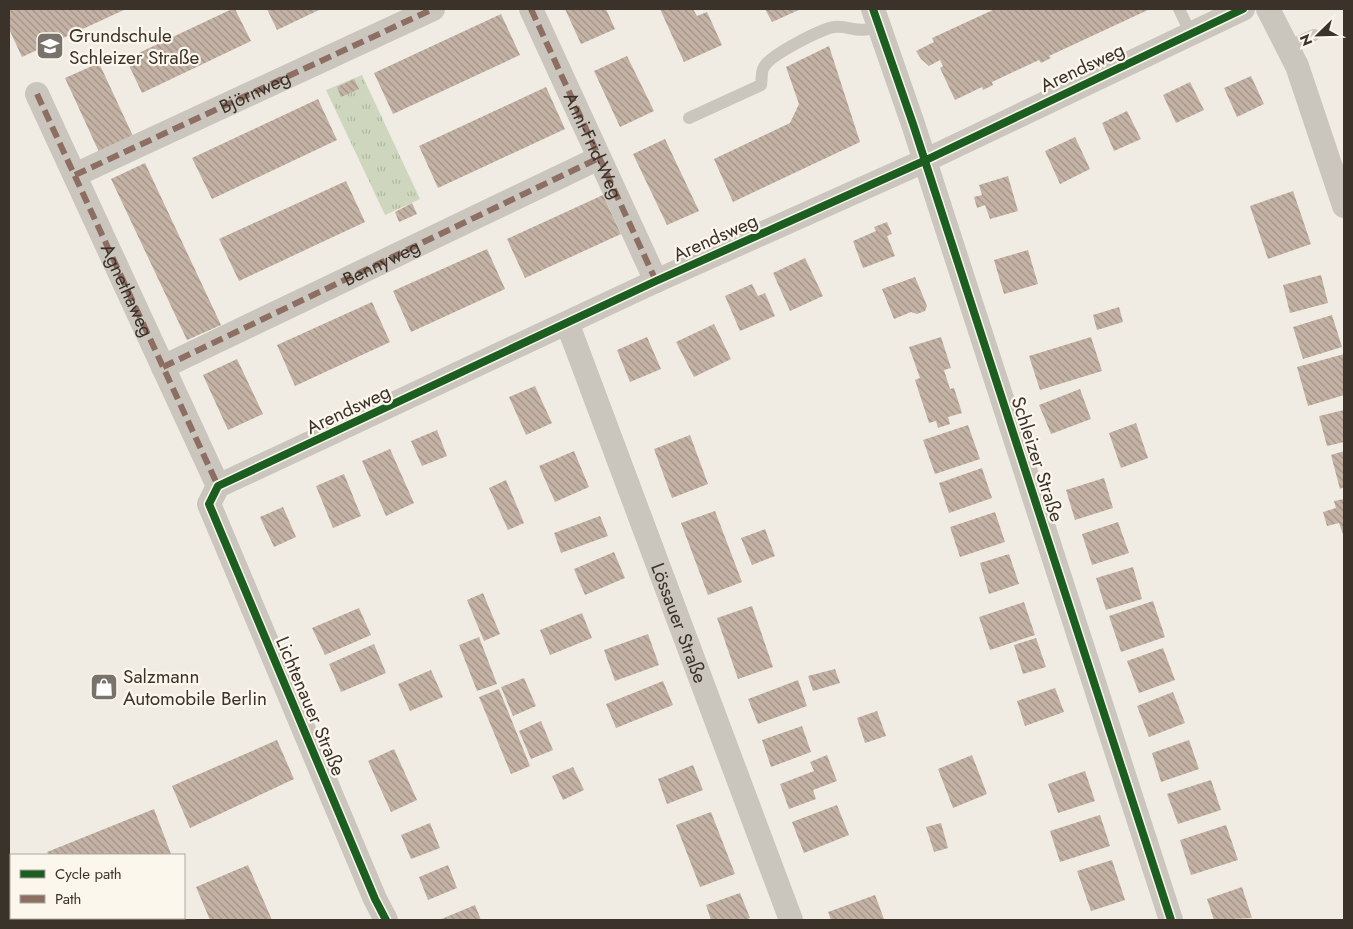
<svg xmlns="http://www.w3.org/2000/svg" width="1353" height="929" viewBox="0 0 1353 929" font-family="Jost,sans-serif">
<defs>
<pattern id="park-tufts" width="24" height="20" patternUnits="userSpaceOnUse" patternTransform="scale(1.25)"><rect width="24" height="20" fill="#ced7be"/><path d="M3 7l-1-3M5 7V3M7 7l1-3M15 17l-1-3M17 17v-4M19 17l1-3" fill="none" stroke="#b2b9a3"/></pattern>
<pattern id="building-back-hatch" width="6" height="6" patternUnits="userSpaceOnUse" patternTransform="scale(1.25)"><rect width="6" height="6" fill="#c4b3a5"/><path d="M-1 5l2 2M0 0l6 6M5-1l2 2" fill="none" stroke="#a09287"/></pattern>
</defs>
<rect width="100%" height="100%" fill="#f0ece4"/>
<path fill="url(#park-tufts)" d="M362,75L420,199L385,215L326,90Z"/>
<path fill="url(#building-back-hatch)" d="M9,9H126L22,57L9,29Z
M232,9H235L251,41L142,93L126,59Z
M267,9H321L277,30Z
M565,9H606L615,29L581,44Z
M660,9H693L697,16L707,12L722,45L684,62Z
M765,9H801L772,22Z
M995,9H1150L1049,56L1051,58L1041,63L1039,60L992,82L993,85L983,90L982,87L955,100L940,68L943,66L940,60L929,66L921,59L916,51L934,42L932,38Z
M501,14L520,55L393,114L374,73Z
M829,46L860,142L733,202L714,159L790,123L799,104L786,67Z
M627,56L654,111L620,127L594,71Z
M99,63L133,136L99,152L65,78Z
M1251,76L1264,104L1237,117L1224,88Z
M354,79L359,89L341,97L337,87Z
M1190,82L1204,110L1176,123L1163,95Z
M546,87L565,129L438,188L419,146Z
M318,99L337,140L212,199L192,158Z
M1127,111L1141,139L1114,151L1102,123Z
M1075,137L1090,169L1060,184L1045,151Z
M665,139L699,211L667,225L633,154Z
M145,163L221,325L187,340L111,179Z
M1008,176L1018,211L990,219L985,205L977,208L974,197L982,195L979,185Z
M346,181L365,222L239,281L219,239Z
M1293,191L1311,244L1268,259L1250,206Z
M603,195L621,234L525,278L507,239Z
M412,203L417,214L399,222L395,212Z
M887,222L892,234L887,236L895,256L863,268L853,241L876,231L874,227Z
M487,249L505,289L411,332L393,291Z
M1028,250L1038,284L1004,294L994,260Z
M805,258L823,296L790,311L773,273Z
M1321,275L1328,303L1290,313L1283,285Z
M915,277L927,306L925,311L917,314L911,312L894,319L882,289Z
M752,284L758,296L765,293L775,316L740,331L725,296Z
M372,302L390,342L295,386L277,345Z
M1119,307L1123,322L1097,330L1093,315Z
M1332,315L1342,347L1303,359L1293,327Z
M714,324L731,359L694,377L676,342Z
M647,337L661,369L630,382L617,350Z
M941,337L951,368L944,370L950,389L954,388L962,413L948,417L950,424L938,428L936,421L929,423L915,380L920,378L909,347Z
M1091,337L1102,371L1040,390L1029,356Z
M1344,354V395L1308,406L1297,367Z
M237,359L263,414L228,430L203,375Z
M535,386L552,423L526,435L509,397Z
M1080,389L1091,419L1051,434L1039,405Z
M1344,410V442L1327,446L1319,416Z
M1136,423L1148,458L1121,468L1109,433Z
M968,425L980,459L935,474L923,440Z
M437,430L447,456L422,466L411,441Z
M690,435L708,484L672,498L654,449Z
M390,449L414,503L386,516L362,461Z
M574,451L589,487L555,502L539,466Z
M1344,451V487L1340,489L1331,455Z
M982,468L992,498L949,513L939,483Z
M344,474L361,516L333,528L316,486Z
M1104,478L1113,508L1075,520L1066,490Z
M506,480L524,523L508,530L489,488Z
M1344,499V537L1339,523L1327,526L1323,512L1336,508L1334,501Z
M283,507L296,537L274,547L260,517Z
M715,511L742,582L708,595L681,523Z
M995,512L1005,542L960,557L950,527Z
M600,516L608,536L561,553L554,533Z
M1118,522L1129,553L1092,565L1082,534Z
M765,529L775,556L752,565L741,538Z
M614,552L625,578L585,595L574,569Z
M1009,554L1019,584L989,594L980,563Z
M1133,567L1142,599L1106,610L1096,578Z
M483,593L500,634L484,641L467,600Z
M1153,601L1165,637L1121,652L1109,616Z
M1024,602L1035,635L990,650L979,617Z
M752,606L773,667L738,679L717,618Z
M359,608L371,635L325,655L312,628Z
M582,613L592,638L550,655L540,630Z
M648,634L659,665L615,681L604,650Z
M479,637L497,684L477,691L459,645Z
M1036,638L1046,667L1023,674L1014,645Z
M374,644L386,673L341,692L329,664Z
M1163,648L1175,680L1139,693L1127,661Z
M835,669L840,683L813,691L808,676Z
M431,670L443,697L410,711L398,684Z
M524,678L536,706L513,716L501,687Z
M798,680L807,706L758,724L748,699Z
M663,681L673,705L616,728L606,704Z
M1055,688L1064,712L1025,726L1017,701Z
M499,689L530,766L511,774L479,697Z
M1173,692L1185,723L1149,737L1137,706Z
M877,711L886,736L865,743L857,718Z
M541,721L553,750L531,759L519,731Z
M802,726L811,752L771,767L762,740Z
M277,740L294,779L190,828L172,786Z
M1189,740L1199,769L1161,782L1152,753Z
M394,749L417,800L391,812L368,761Z
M827,755L837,781L813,790L816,799L789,809L780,784L814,771L810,762Z
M972,755L987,794L953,808L938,769Z
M693,765L703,790L667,804L658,779Z
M573,767L584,790L563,800L552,776Z
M1085,771L1095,801L1058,813L1048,784Z
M1211,780L1221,810L1178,824L1167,794Z
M837,805L849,835L804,853L792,822Z
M154,809L171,854L49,855L47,852Z
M711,812L735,874L700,887L676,825Z
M1100,815L1110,846L1060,862L1050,831Z
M430,823L440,848L411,859L401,835Z
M941,823L948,848L934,852L926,827Z
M1226,825L1238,860L1191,875L1180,840Z
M1112,860L1125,900L1091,911L1077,871Z
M248,865L272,920H210L196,887Z
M448,865L457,888L428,900L419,877Z
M1242,887L1252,918L1214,920L1207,899Z
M740,893L750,918L744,920H711L706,905Z
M875,895L884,919L831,920L828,912Z
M475,905L481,920H439Z"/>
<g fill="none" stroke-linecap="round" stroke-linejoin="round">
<path stroke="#cac5bd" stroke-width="12" d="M1179,9L1191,34
M1288,47L1314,35
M689,118L761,85C762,80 761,71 764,67C770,55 821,29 834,27C851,25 856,35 879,26"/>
<g stroke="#cac5bd" stroke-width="24">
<path id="s1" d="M531,9L656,281"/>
<path d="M873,9L913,124L1171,920"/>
<path d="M1268,9L1297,66L1344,206"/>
<path d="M37,94L218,486"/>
<path d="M75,175L433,9"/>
<path id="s2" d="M568,325L791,920"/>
<path d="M163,367L599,158"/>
<path d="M386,920L375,899L209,504L218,486L656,281L924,161L1243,9"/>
</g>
<g stroke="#8d6e63" stroke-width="6" stroke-dasharray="12 6" stroke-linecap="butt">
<path d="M531,9L656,281"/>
<path id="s3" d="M37,94L218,486"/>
<path id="s4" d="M75,175L433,9"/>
<path id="s5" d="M163,367L599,158"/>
</g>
<g stroke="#fbf7ed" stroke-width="11">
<path id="cycleway" d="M873,9L913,124L1171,920
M386,920L375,899L209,504L218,486L656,281L924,161L1243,9"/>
</g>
<use href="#cycleway" stroke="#1b5e20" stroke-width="8"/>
</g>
<defs>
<g id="school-square" transform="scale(1.4375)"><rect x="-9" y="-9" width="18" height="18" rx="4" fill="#7a736b" stroke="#fbf7ed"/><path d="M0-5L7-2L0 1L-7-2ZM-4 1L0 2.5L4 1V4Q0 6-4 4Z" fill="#fff"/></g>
<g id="shop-square" transform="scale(1.4375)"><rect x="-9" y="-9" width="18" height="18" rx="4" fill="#7a736b" stroke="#fbf7ed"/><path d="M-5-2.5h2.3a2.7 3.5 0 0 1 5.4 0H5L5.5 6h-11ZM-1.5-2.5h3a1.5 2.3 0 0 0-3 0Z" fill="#fff"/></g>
</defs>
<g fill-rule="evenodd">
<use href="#school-square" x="50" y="46"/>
<use href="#shop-square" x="104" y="687"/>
</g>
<g text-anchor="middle" stroke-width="4.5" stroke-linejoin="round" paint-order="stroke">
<g font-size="19" fill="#3b322a" stroke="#fbf7ed" text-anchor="start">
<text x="69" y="42">Grundschule<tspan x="69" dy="22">Schleizer Straße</tspan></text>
<text x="123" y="683">Salzmann<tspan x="123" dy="22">Automobile Berlin</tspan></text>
</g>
<g font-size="19" fill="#3b322a" stroke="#fbf7ed">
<text transform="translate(1082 67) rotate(-25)" y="7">Arendsweg</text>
<text dy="7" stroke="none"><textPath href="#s4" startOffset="198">Björnweg</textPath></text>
<text dy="7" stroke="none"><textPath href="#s1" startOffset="150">Anni-Frid-Weg</textPath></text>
<text transform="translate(715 237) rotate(-24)" y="7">Arendsweg</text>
<text dy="7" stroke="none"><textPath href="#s5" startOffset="242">Bennyweg</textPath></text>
<text dy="7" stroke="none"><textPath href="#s3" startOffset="216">Agnethaweg</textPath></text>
<text transform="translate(348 409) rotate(-25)" y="7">Arendsweg</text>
<text transform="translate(1038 459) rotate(72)" y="7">Schleizer Straße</text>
<text dy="7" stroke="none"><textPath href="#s2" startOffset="318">Lössauer Straße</textPath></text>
<text transform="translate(311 706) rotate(67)" y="7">Lichtenauer Straße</text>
</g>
</g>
<rect width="1353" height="929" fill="none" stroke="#3b322a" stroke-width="20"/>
<rect x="10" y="854" width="175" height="65" fill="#fbf7ed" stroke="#aea89f"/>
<rect x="20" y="870" width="25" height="8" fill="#1b5e20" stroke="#aea89f"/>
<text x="55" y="879" font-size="15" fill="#3b322a">Cycle path</text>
<rect x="20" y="895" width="25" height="8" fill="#8d6e63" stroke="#aea89f"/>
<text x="55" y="904" font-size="15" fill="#3b322a">Path</text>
<g transform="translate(1318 35) rotate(247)" stroke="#fbf7ed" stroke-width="4" paint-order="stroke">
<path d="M0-4L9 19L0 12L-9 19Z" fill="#3b322a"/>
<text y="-8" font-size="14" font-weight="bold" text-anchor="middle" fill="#3b322a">N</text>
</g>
</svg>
